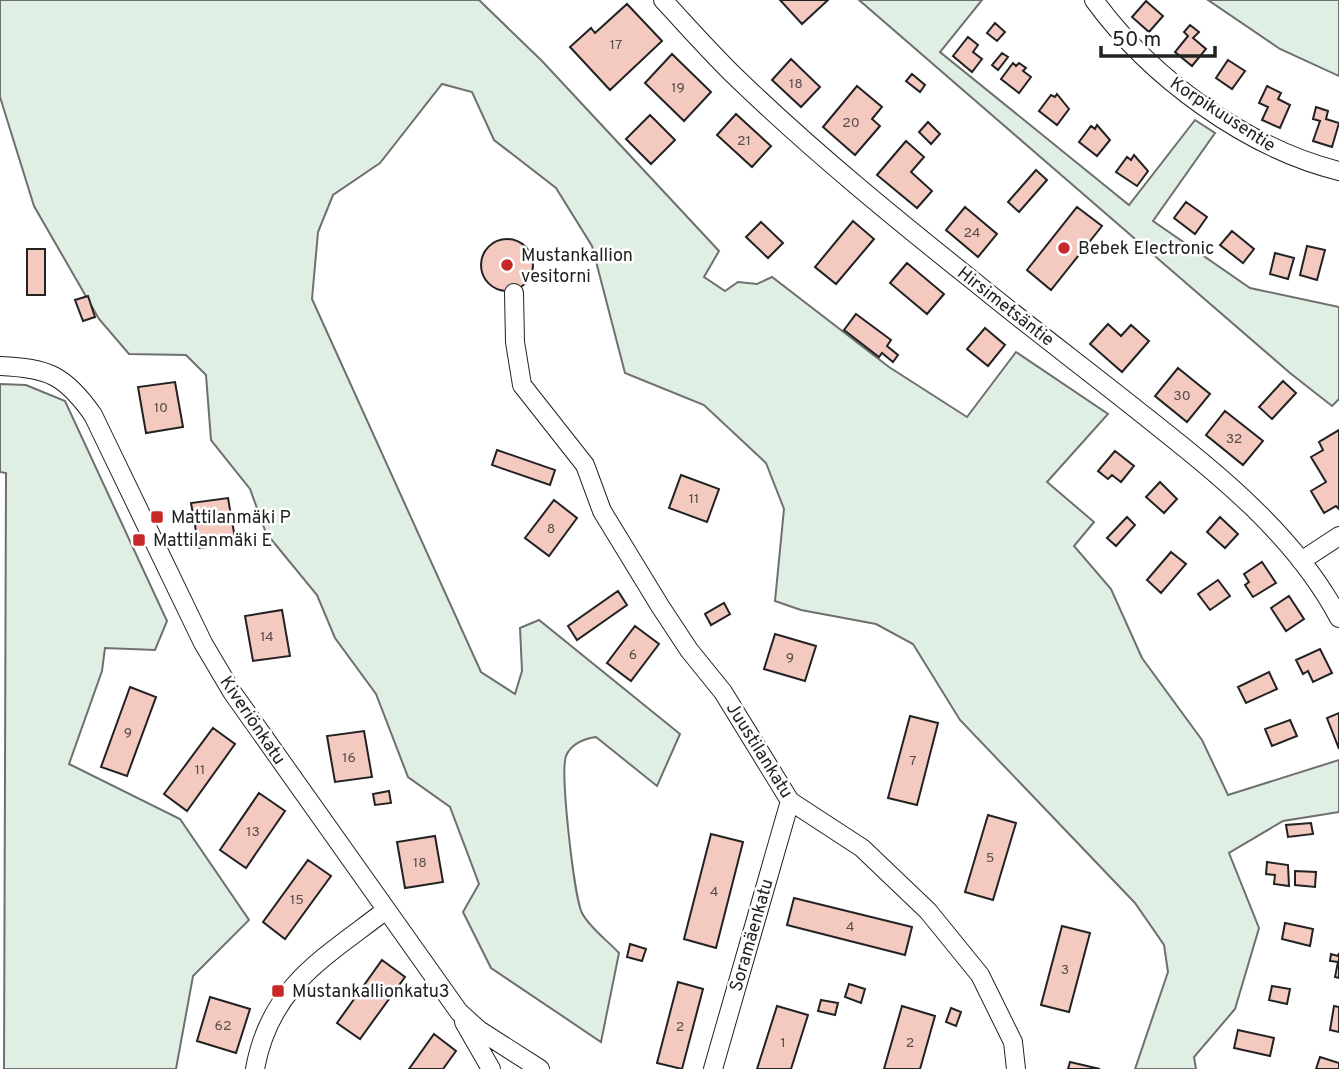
<svg xmlns="http://www.w3.org/2000/svg" width="1339" height="1069" viewBox="0 0 1339 1069" font-family="Overpass,sans-serif">
<rect width="100%" height="100%" fill="#fff"/>
<path fill="#e0efe3" stroke="#6f6f6f" stroke-width="2" d="M0,0H479L542,61L719,251L704,277L725,291L738,282L757,284L772,277L889,367L967,417L1016,352L1108,414L1047,482L1094,522L1074,546L1111,589L1142,658L1202,740L1228,795L1339,760V812L1283,821L1229,853L1259,928L1235,1009L1194,1057L1196,1069H1135L1168,972L1164,945L1135,903L960,720L913,644L876,624L801,610L775,601L784,509L766,463L704,405L625,373L592,246L556,188L494,140L472,92L442,84L380,163L333,195L318,232L312,299L481,672L515,694L522,671L520,628L539,620L680,734L657,786L596,737C583,739 571,744 566,756C560,772 574,897 582,913C589,927 608,941 619,953L601,1042L491,968L463,912L479,884L450,807L408,777L376,694L335,638L317,595L266,533L250,489L211,440L206,375L186,355L129,354L99,319L34,206L0,97Z
M859,0H982L940,52L1129,205L1195,120L1215,133L1153,221L1250,288L1339,307V399L1332,406L1290,373Z
M1208,0H1339V76L1280,49Z
M0,384L26,385L65,401L167,621L155,650L105,648L102,671L69,764L180,819L249,920L193,976L176,1069H4L6,473L0,472Z"/>
<path fill="#f3c9c0" stroke="#222" stroke-width="2" d="M780,0H828L802,24Z
M1146,1L1163,16L1149,32L1132,17Z
M627,4L662,41L610,90L570,47L591,28L595,33Z
M995,23L1005,32L997,41L987,33Z
M1190,25L1199,32L1193,38L1206,49L1192,66L1175,52L1188,36L1184,32Z
M968,37L978,45L973,52L982,59L972,72L953,56Z
M1002,53L1008,57L998,70L992,65Z
M672,54L711,92L684,121L645,83Z
M791,59L820,87L801,107L772,80Z
M1228,60L1245,71L1232,89L1216,78Z
M1013,63L1016,66L1019,63L1026,68L1023,71L1031,77L1019,93L1001,79Z
M912,74L925,85L920,92L906,81Z
M857,86L882,107L872,119L880,126L855,155L823,127Z
M1267,86L1281,93L1278,99L1290,105L1280,128L1262,120L1268,107L1259,103Z
M1057,94L1069,109L1057,125L1039,111L1051,95L1055,97Z
M1316,107L1328,111L1326,119L1339,123L1332,147L1313,141L1320,121L1313,119Z
M736,114L771,146L752,167L717,135Z
M650,115L675,140L651,164L626,139Z
M928,122L940,134L931,144L919,132Z
M1097,125L1110,140L1097,156L1079,142L1091,126L1095,129Z
M906,141L924,157L911,172L932,191L917,208L877,175Z
M1134,155L1148,171L1137,186L1116,172L1127,157L1131,160Z
M1036,170L1047,180L1019,212L1008,202Z
M1186,202L1207,217L1195,234L1174,218Z
M965,207L997,234L978,257L946,230Z
M1077,207L1102,226L1051,290L1027,270Z
M853,221L874,239L836,284L815,267Z
M761,222L783,243L768,258L746,237Z
M1232,231L1254,249L1243,263L1220,245Z
M481 265a26 26 0 1 1 52 0a26 26 0 1 1-52 0Z
M1307,246L1325,250L1317,280L1300,275Z
M27,249H45V295H27Z
M1275,253L1294,258L1288,279L1270,274Z
M907,263L944,294L927,314L890,283Z
M88,296L95,317L83,321L75,300Z
M856,314L891,340L887,346L898,355L893,362L882,353L879,357L844,330Z
M1108,324L1121,336L1131,325L1149,341L1122,372L1090,344Z
M985,328L1005,345L988,366L967,349Z
M1178,368L1210,394L1187,422L1155,396Z
M1283,381L1296,393L1272,419L1259,407Z
M175,382L183,427L146,433L138,387Z
M1225,411L1263,441L1243,465L1206,435Z
M1339,430V509L1336,506L1324,513L1311,491L1326,482L1311,457L1323,450L1319,442Z
M497,450L555,470L550,485L492,465Z
M1115,451L1134,466L1121,482L1112,475L1108,479L1098,471Z
M681,475L719,489L707,522L669,508Z
M1160,482L1177,499L1164,513L1146,497Z
M228,498L236,544L199,548L191,503Z
M554,500L577,518L549,556L525,538Z
M1127,517L1135,525L1116,546L1107,538Z
M1220,517L1238,534L1225,548L1207,532Z
M1171,552L1186,564L1161,593L1147,580Z
M1262,562L1276,583L1253,597L1245,585L1249,582L1244,574Z
M1218,580L1230,596L1210,610L1198,594Z
M618,591L627,605L577,640L568,626Z
M1289,596L1304,619L1286,631L1271,608Z
M724,603L730,614L711,625L705,614Z
M282,610L290,656L253,661L245,616Z
M635,626L659,644L631,681L607,663Z
M775,634L816,646L805,681L764,669Z
M1320,649L1332,673L1313,682L1308,671L1303,674L1296,660Z
M1269,672L1277,689L1246,703L1238,687Z
M130,687L156,697L127,776L101,767Z
M1339,713V749L1327,718Z
M910,716L938,723L917,805L888,798Z
M1290,720L1297,736L1272,746L1265,729Z
M213,728L235,744L187,811L164,794Z
M364,731L372,777L335,782L327,736Z
M389,791L391,803L375,805L373,794Z
M259,793L285,811L246,868L220,850Z
M988,815L1016,823L993,900L965,892Z
M1311,823L1313,834L1288,837L1286,825Z
M711,834L743,842L716,948L684,939Z
M435,836L443,882L405,888L397,842Z
M308,860L331,876L285,939L263,922Z
M1267,862L1288,865L1289,886L1274,884L1275,875L1266,874Z
M1295,871L1316,872L1315,887L1295,885Z
M794,898L912,927L905,955L787,925Z
M1285,923L1313,929L1310,946L1282,939Z
M1062,926L1090,933L1069,1012L1041,1005Z
M630,944L646,949L642,961L627,957Z
M1339,953V978L1335,977L1338,962L1330,961L1331,954L1338,956Z
M382,960L405,977L360,1039L337,1023Z
M678,982L703,989L682,1069L657,1063Z
M849,984L865,989L861,1003L845,997Z
M1272,986L1290,989L1287,1004L1269,1000Z
M210,997L250,1009L236,1053L197,1041Z
M821,1000L838,1003L835,1015L818,1011Z
M777,1006L808,1015L791,1069H757Z
M902,1006L935,1016L920,1069H884Z
M1334,1006L1339,1007V1032L1330,1030Z
M951,1008L961,1012L956,1026L946,1022Z
M1238,1030L1274,1038L1270,1056L1234,1048Z
M434,1034L456,1051L443,1069H409Z
M1320,1057L1339,1063V1069H1316Z
M1070,1062L1100,1069H1068Z"/>
<g fill="none" stroke-linecap="round" stroke-linejoin="round">
<g stroke="#222" stroke-width="20">
<path id="minor" d="M663,0C689,28 715,58 743,84C816,154 897,220 976,283C1032,329 1090,372 1146,417C1219,475 1295,535 1339,618
M1094,0C1150,77 1246,148 1339,171
M514,293L515,342L522,385L585,465L602,511L660,606L689,650L723,692L790,801L862,848L928,911L980,975L1013,1042L1016,1069
M0,366C48,368 65,375 93,415L203,643L232,692L459,1012L479,1030L540,1069
M1301,561L1339,536
M464,1022L491,1069
M255,1069C270,986 324,958 386,910
M713,1069L790,801"/>
</g>
<use href="#minor" stroke="#fff" stroke-width="18"/>
</g>
<g fill="#c62828" stroke="#fff" stroke-width="2.5">
<circle cx="1064" cy="248" r="7"/>
<circle cx="507" cy="265" r="7"/>
<rect x="150" y="510" width="14" height="14" rx="3.5"/>
<rect x="132" y="533" width="14" height="14" rx="3.5"/>
<rect x="271" y="984" width="14" height="14" rx="3.5"/>
</g>
<g text-anchor="middle" stroke-width="5" stroke-linejoin="round" paint-order="stroke">
<g font-size="14" fill="#564c4a">
<text x="616" y="49">17</text>
<text x="796" y="88">18</text>
<text x="678" y="92">19</text>
<text x="851" y="127">20</text>
<text x="744" y="145">21</text>
<text x="972" y="237">24</text>
<text x="1182" y="400">30</text>
<text x="161" y="412">10</text>
<text x="1234" y="443">32</text>
<text x="694" y="503">11</text>
<text x="551" y="533">8</text>
<text x="267" y="641">14</text>
<text x="633" y="659">6</text>
<text x="790" y="662">9</text>
<text x="128" y="737">9</text>
<text x="349" y="762">16</text>
<text x="913" y="765">7</text>
<text x="200" y="774">11</text>
<text x="253" y="836">13</text>
<text x="990" y="862">5</text>
<text x="420" y="867">18</text>
<text x="714" y="896">4</text>
<text x="297" y="904">15</text>
<text x="850" y="931">4</text>
<text x="1065" y="974">3</text>
<text x="223" y="1030">62</text>
<text x="680" y="1031">2</text>
<text x="783" y="1047">1</text>
<text x="910" y="1047">2</text>
</g>
<g font-size="18" fill="#222" stroke="#fff">
<text transform="translate(1223 114) rotate(33)" y="6">Korpikuusentie</text>
<text transform="translate(1006 306) rotate(38)" y="6">Hirsimetsäntie</text>
<text transform="translate(253 720) rotate(56)" y="6">Kiveriönkatu</text>
<text transform="translate(760 750) rotate(58)" y="6">Juustilankatu</text>
<text transform="translate(751 935) rotate(-74)" y="6">Soramäenkatu</text>
</g>
<g font-size="18" fill="#222" stroke="#fff" text-anchor="start">
<text x="1078" y="254">Bebek Electronic</text>
<text x="521" y="261">Mustankallion<tspan x="521" dy="21">vesitorni</tspan></text>
<text x="171" y="523">Mattilanmäki P</text>
<text x="153" y="546">Mattilanmäki E</text>
<text x="292" y="997">Mustankallionkatu3</text>
</g>
</g>
<path d="M1101 46v10h114v-10" fill="none" stroke="#222222" stroke-width="3.5"/>
<text x="1112" y="46" font-size="21" fill="#222222" stroke="#ffffff" stroke-width="5" paint-order="stroke">50 m</text>
</svg>
